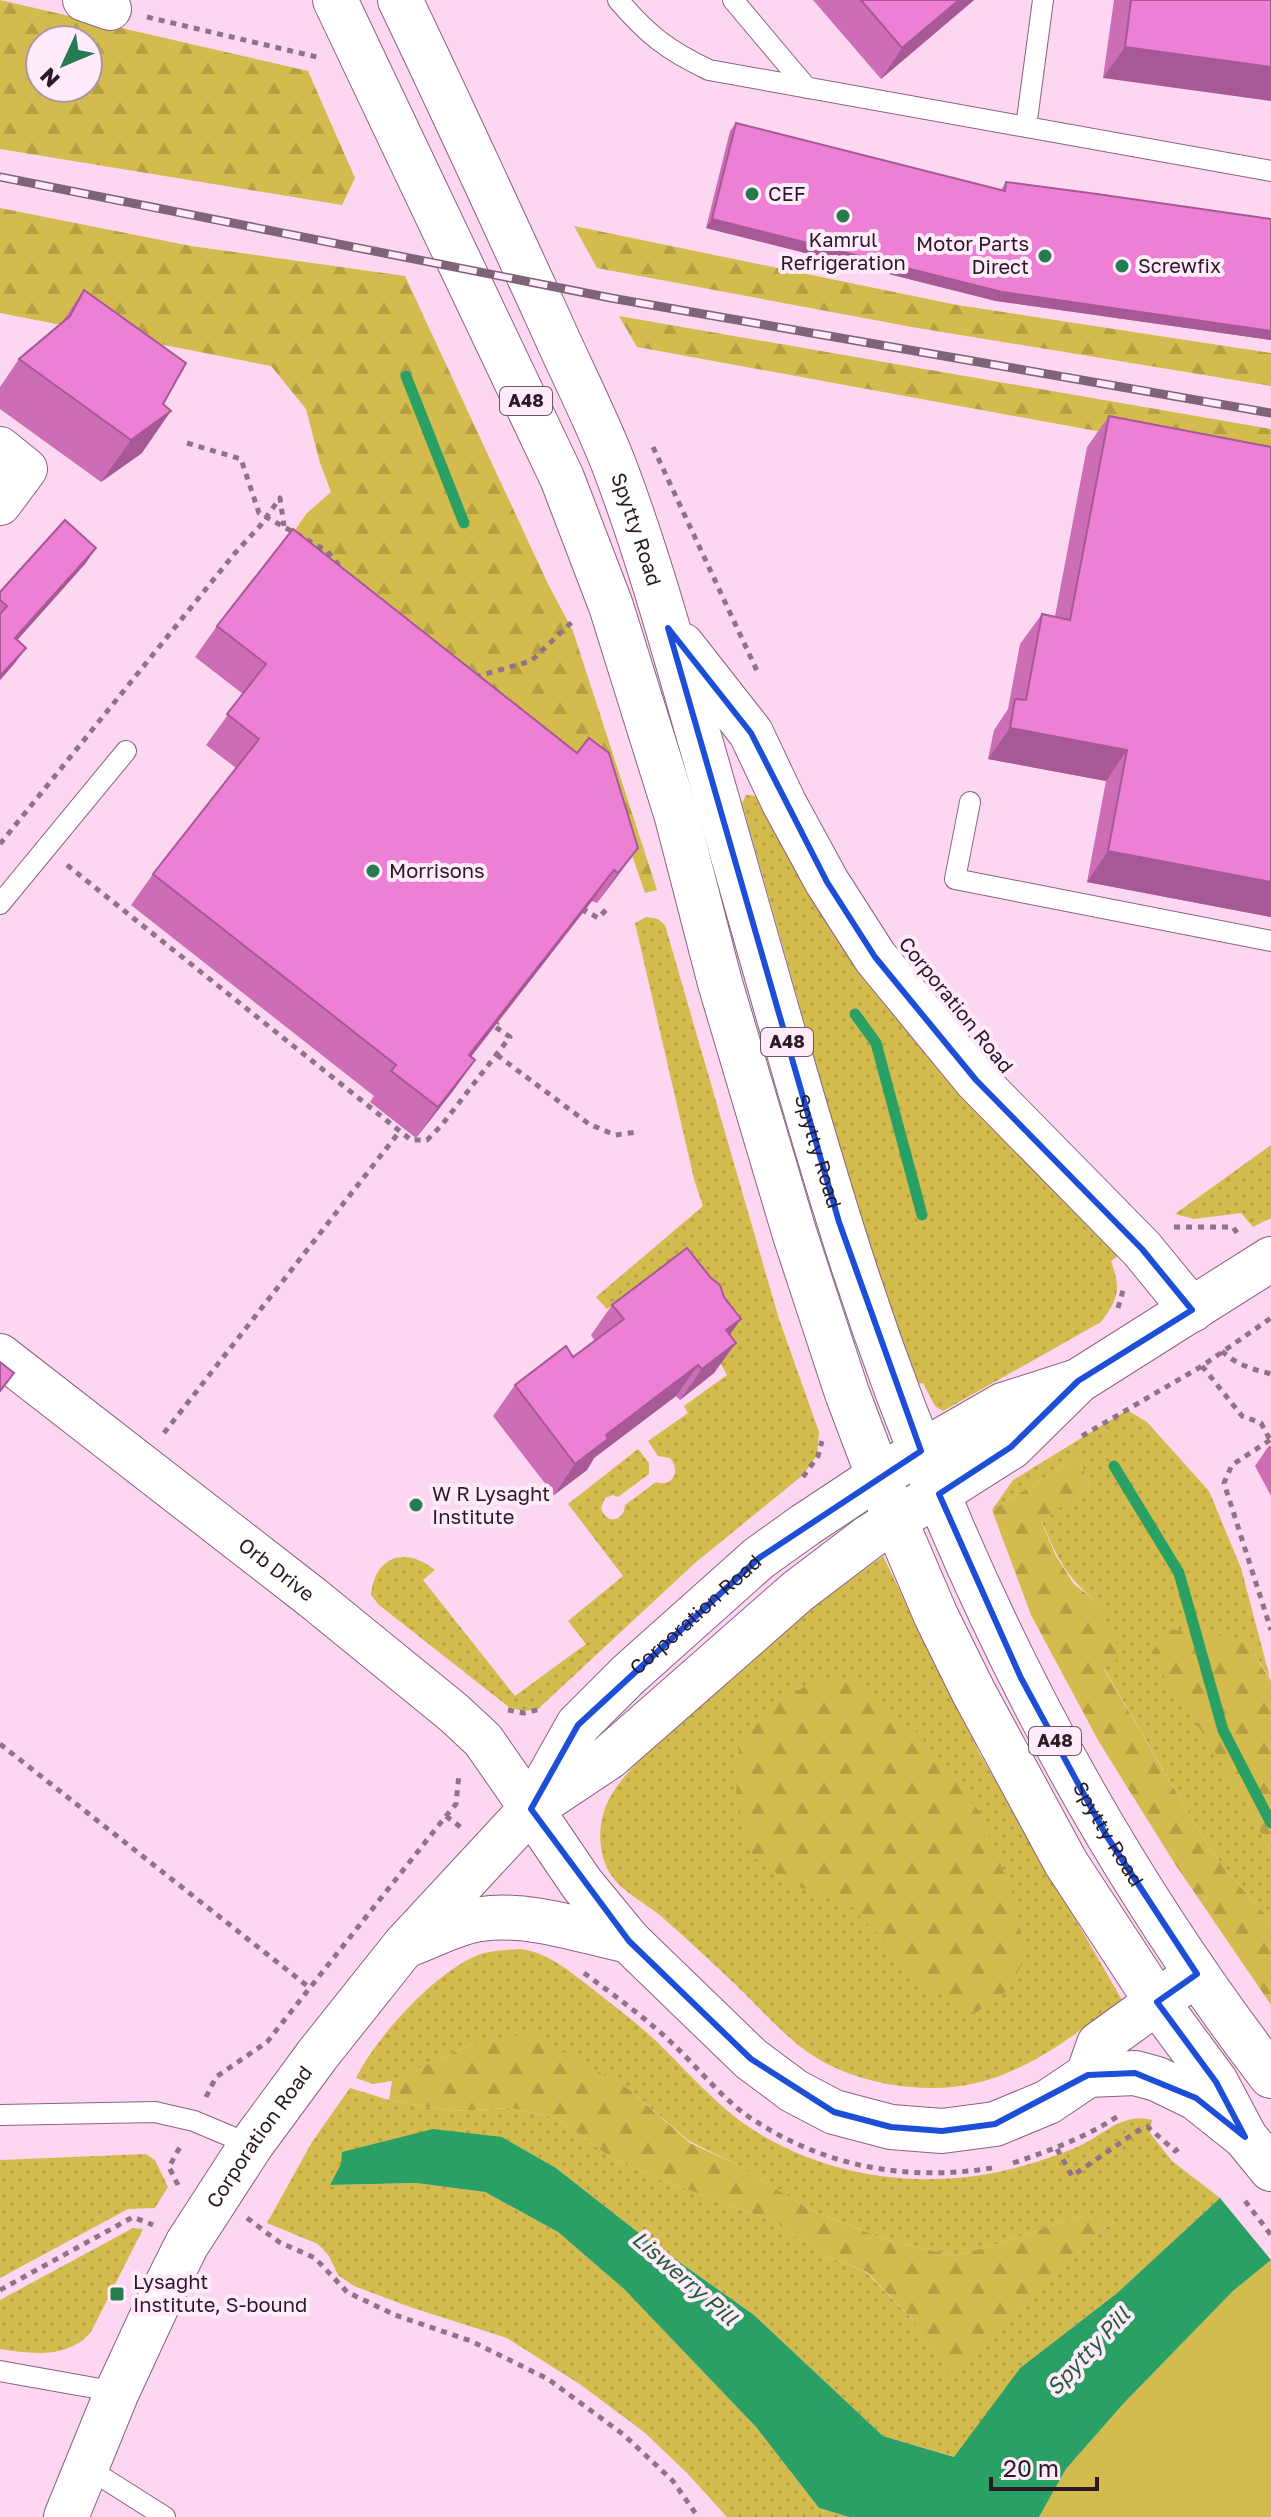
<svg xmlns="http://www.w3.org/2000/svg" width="1271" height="2517" viewBox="0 0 1271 2517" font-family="'Golos Text',sans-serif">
<defs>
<pattern id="grass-dots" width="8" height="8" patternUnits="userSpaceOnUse" patternTransform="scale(2)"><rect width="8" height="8" fill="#d4bb4d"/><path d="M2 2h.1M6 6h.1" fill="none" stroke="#b6a043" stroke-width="1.8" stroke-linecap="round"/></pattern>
<pattern id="forest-firs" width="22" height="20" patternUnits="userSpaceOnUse" patternTransform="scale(2)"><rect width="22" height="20" fill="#d4bb4d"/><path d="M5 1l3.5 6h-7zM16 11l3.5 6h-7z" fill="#b6a043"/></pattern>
</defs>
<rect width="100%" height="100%" fill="#fdd7f2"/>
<path fill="url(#grass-dots)" d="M746,795L757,796L816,906L877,995L972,1106L1118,1256L1111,1261C1121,1289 1119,1298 1101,1322L943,1411L935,1406L923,1383L915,1384L869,1251L742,803Z
M646,917L658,919L665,925L779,1319L819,1432L817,1455L803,1475L695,1563L538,1709L524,1711L510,1708L379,1605L371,1595C375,1556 405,1546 435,1570L423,1580L515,1696L586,1644L568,1621L623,1576L568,1504L638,1449L649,1463V1474L618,1497L613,1495L605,1498L601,1508C606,1525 624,1522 625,1505L656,1482C673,1488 681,1470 670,1458L658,1456L648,1441L688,1413L684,1406L727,1375L666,1266L607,1309L596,1297L703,1206L694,1179L635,923Z
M1271,1145V1218L1253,1227L1241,1213L1194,1219L1175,1214Z
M1127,1410L1147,1422L1209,1491L1241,1568L1270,1678L1247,1643L1150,1656L1192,1713L1246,1804L1271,1853V1921L1224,1868L1199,1831L1104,1668L1099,1604C1065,1576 1058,1559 1041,1520L1090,1486L1078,1457L992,1510L1013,1480Z
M883,1556L979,1752L1122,2000C1056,2048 999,2096 911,2087C883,2085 854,2077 829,2065C792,2046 767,2015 738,1987C713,1963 688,1940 662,1917C645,1902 620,1892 608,1870C599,1853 598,1829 604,1811C613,1782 651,1748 673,1728C739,1666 809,1608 883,1556Z
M521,1949C549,1953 572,1973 594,1990C617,2009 643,2027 664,2049C688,2073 712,2099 739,2120C767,2141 803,2158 837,2167C895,2183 954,2183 1011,2169C1032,2164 1055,2156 1075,2148C1101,2137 1123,2111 1152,2120L1150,2133L1172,2161L1220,2198L1116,2294L1020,2368L955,2457L883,2436L754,2315L644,2237L556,2168L502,2137L341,2164L331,2185L416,2183L485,2192L558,2232L624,2289L756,2427L819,2508L849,2517H727L687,2473L644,2432L581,2385L507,2338L410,2307L354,2286L338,2275L329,2256L318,2244L267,2223L312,2142L350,2088L389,2100L451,2111L511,2108L557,2118L610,2157L659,2179L773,2221L824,2255L866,2272L913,2320L949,2374L1097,2234L1115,2221L1075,2217L1005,2242L954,2256L884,2239L809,2209L736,2164L689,2141L630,2090L474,2043L392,2081L373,2084L356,2078C376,2037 440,1966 484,1953C496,1950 509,1950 521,1949Z
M146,2154L155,2160L168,2187L155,2208L128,2209L0,2278V2160Z
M133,2228L143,2229L91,2332C68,2359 32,2354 0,2349V2300Z"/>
<path fill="url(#forest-firs)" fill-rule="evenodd" d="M0,0L308,71L355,178L342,205L0,149ZM40,40H88V88H40Z
M0,208L191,246L405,276L548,584L573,631L657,890L645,893L611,794L287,542L306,514L331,492L320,463L306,409L271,366L0,313Z
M574,226L957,305L1271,353V386L912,327L597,268Z
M619,316L1271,429V463L637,347Z
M1078,1457L1090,1486L1041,1521L1056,1556L1074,1584L1098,1603L1122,1655L1104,1669L1199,1831L1224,1868L1271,1921V2005L1175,1864L1099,1742L1031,1615L992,1510Z
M1165,1629L1210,1633L1247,1643L1271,1681V1853C1236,1783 1196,1719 1150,1656Z
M813,1681H851L918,1733L979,1811L1014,1898L1025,1955L1011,1988L974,2014L928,1988L851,1906L794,1885L753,1857L736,1797L739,1745L770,1708Z
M530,2033L630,2090L690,2143L736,2164L809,2209L884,2239L954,2256L1005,2242L1075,2217L1116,2220L1097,2234L949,2375L913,2320L867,2272L824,2255L773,2221L659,2179L610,2157L557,2118L511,2108L451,2111L389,2100L392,2081L474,2043Z"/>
<path fill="#d4bb4d" d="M1271,2260V2517H1039L1066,2469L1124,2403L1233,2291Z"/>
<path fill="#2aa065" d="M433,2129L502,2137L556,2168L644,2237L754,2315L883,2436L954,2457L1020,2368L1116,2294L1220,2198L1271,2260L1233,2291L1124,2403L1066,2469L1039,2517H849L819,2508L756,2427L624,2289L558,2232L485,2192L416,2183L330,2185L341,2164L342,2152Z"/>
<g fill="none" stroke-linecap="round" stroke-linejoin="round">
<path stroke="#2aa065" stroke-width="11" d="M406,376L464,523
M855,1014L876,1043L922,1215
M1114,1466L1179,1573L1223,1730L1271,1823"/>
<g stroke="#8b6180" stroke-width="22">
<path id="lane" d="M618,0C648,35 667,50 709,70L1271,171
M733,0L807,88
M1026,127L1043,0
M970,802L955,879L1271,941
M0,904L126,751
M0,2115L155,2112L194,2121L251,2145
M0,2371L117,2392
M86,2467L165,2517"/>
</g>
<g stroke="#8b6180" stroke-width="44">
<g id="street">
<path d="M84,0L110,9"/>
<path d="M0,448L26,469L0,504"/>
<path id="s1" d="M0,1355L313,1598L454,1713L483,1740L531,1809"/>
</g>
</g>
<g stroke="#8b6180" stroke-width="46">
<g id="secondary">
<path d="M537,1805L609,1757L798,1591L869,1537L1011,1447L1078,1381L1271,1259"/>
<path d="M410,1944C432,1936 457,1922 481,1919C529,1912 582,1931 629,1941"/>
<path id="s2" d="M66,2517L117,2392L167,2284L187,2244L251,2145L318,2054L404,1946L531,1809L578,1725L628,1675L759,1558L805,1525L879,1476L1003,1405L1078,1381"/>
</g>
</g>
<g stroke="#8b6180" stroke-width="46">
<g id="primary">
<path d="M335,0L562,478L611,606L677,817L720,983L795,1235L847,1393L895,1520L936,1616L973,1691L1066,1863L1157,2002L1216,2082L1245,2137"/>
<path id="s3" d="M400,0C451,106 500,213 549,320C570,368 595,416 614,465C649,557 675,653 702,747C747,904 790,1062 838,1217C933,1525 1074,1820 1271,2076"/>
<path d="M682,645L751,733L784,803L827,882L875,957L976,1080L1142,1249L1192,1310"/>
<path d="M531,1809L582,1884L629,1941L751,2059L794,2091L834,2112L891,2127L942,2131L995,2124L1048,2102L1088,2075L1135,2073L1157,2079L1196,2098L1245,2137L1271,2169"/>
<path d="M1088,2075L1099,2044L1182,1984"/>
</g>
</g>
<path stroke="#8f7487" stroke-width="5" stroke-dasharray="6 6" stroke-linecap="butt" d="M147,17L321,58
M187,443L241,459L259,513L327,551L342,569
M653,447L758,673
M475,677L531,661L574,620
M0,844L235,553L260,526L280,498L284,526
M67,865L411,1140H427L441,1126L510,1037L494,1026L498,1022
M583,913L585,910L598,918L607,909
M497,1055L589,1124L615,1135L638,1132
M1174,1227H1233L1237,1233
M1118,1308L1124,1287
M1222,1351C1236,1365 1253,1369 1271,1374
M1202,1366L1242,1416L1261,1423L1270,1440
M164,1433L400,1131
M1082,1436L1202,1366L1271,1318
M1270,1440L1232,1465L1224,1483L1271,1630
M803,1477L818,1456L822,1441
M508,1710L524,1713L541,1709
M0,1744L310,1988
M446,1816L463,1829
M584,1973C615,1996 647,2019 674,2045C697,2067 723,2099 749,2117C822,2166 905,2182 992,2168
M206,2097L216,2077L267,2042L446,1816L456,1804L459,1774
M1057,2149L1072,2176L1142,2128L1148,2127L1175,2151L1183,2145
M1013,2163C1052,2150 1086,2137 1120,2115
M178,2185L169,2167L181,2145
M1245,2201L1271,2235
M247,2218L279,2242L315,2258L347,2292L395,2315L471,2341L548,2379L624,2435L673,2481L698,2517
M0,2290L133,2217L153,2225"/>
<use href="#lane" stroke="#fff" stroke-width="20"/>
<use href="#street" stroke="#fff" stroke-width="42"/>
<use href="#secondary" stroke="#fff" stroke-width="44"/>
<use href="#primary" stroke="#fff" stroke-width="44"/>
<g stroke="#7e6476" stroke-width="9">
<path id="rail" d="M0,177L611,298L1271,413"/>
</g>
<use href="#rail" stroke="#ffebf9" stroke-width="6" stroke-dasharray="18" stroke-linecap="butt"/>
</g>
<path fill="#cc6db6" d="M813,0H974L881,79Z
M1114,0H1271L1103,78Z
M736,123L1001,190L1006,182L1271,219V340L996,301L706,228L730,131Z
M84,290L163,404L142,453L101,482L0,409V387L19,359L61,324Z
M1109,416L1271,917L1087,882L1106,781L988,759L994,730L1008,709L1020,644L1042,614L1055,616L1087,447Z
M96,548L85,564L17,640L26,648L14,664L0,680V592Z
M217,626L638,848L597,903L592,901L471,1057L475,1060L453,1091L416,1138L370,1102L374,1096L131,905L153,874L236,768L206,745L243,694L195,657Z
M612,1305L730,1335L714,1373L680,1400L676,1396L594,1458L587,1470L554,1495L493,1416L515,1385L573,1357L595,1341L591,1335Z
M1271,1445V1496L1255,1466L1268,1447Z"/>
<path fill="#a65994" d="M959,0H974L881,79L902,48Z
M1125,47L1271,67V101L1103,78Z
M712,219L1271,331V340L996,301L706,228Z
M171,411L142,453L101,482L131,440Z
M96,548L85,564L4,655L15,638Z
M26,648L14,664L0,680V676Z
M1010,728L1127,750L1106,781L988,759Z
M638,848L616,878L597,903L618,873Z
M1108,851L1271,882V917L1087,882Z
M614,870L592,901L448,1086L469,1055Z
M475,1060L453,1091L416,1138L438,1107Z
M741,1319L719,1350L726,1330Z
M736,1343L714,1373L680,1400L702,1369Z
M698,1365L676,1396L594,1458L587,1470L554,1495L575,1464L606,1435Z"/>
<path fill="#ed7fd4" stroke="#a65994" stroke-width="2" d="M861,0H959L902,48Z
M1131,0H1271V67L1125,47Z
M736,123L1005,191L1006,182L1097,194L1271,219V331L1002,292L712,219Z
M84,290L186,363L163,404L171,411L131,440L19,359L70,316Z
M1109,416L1271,447V882L1108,851L1127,750L1010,728L1015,699L1026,700L1042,614L1070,620Z
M65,520L96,548L15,638L26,648L0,676V614L7,606L0,600V592Z
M293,529L577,753L589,738L609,753L638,848L618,873L614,870L469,1055L475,1060L438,1107L391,1071L396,1065L153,874L259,739L227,714L266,664L217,626Z
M687,1248L711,1278L720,1285L724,1297L741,1319L726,1330L736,1343L702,1369L698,1365L606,1435L608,1439L575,1464L515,1385L566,1346L573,1357L624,1319L612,1305Z
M0,1362L14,1373L0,1391Z"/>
<path fill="none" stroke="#1d4ed8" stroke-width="6" stroke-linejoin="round" d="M668,628L751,733L827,882L875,957L976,1080L1142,1249L1192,1310L1078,1381L1011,1447L939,1494L1021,1678L1106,1835L1197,1974L1157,2002L1216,2082L1245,2137L1196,2098L1135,2073L1088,2075L995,2124L942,2131L891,2127L834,2112L751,2059L629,1941L531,1809L578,1725L759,1558L921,1451L839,1222Z"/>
<g fill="#267c50" stroke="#ffebf9" stroke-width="3">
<circle cx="752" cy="194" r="8"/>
<circle cx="843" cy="216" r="8"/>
<circle cx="1045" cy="256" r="8"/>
<circle cx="1122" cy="266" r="8"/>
<circle cx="373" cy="871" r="8"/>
<circle cx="416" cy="1505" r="8"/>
<rect x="109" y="2286" width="16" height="16" rx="4"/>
</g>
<g text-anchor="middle" stroke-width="8" stroke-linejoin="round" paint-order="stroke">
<g fill="#ffebf9" stroke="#6b5965" stroke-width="2">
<rect x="500" y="387" width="52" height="28" rx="6"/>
<rect x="761" y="1028" width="52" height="28" rx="6"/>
<rect x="1029" y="1727" width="52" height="28" rx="6"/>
</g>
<g font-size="18" font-weight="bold" fill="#2b1a26">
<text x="526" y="407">A48</text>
<text x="787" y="1048">A48</text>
<text x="1055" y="1747">A48</text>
</g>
<g font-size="20" fill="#2b1a26" stroke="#ffebf9" text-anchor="start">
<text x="768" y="201">CEF</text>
<text x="843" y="247" text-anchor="middle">Kamrul<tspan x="843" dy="23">Refrigeration</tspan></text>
<text x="1029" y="251" text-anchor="end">Motor Parts<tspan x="1029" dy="23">Direct</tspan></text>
<text x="1138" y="273">Screwfix</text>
<text x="389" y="878">Morrisons</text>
<text x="432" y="1501">W R Lysaght<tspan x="432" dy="23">Institute</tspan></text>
<text x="133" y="2289">Lysaght<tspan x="133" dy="23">Institute, S-bound</tspan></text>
</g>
<g font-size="20" fill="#2b1a26" stroke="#ffebf9">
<text dy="7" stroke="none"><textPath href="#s3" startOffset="580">Spytty Road</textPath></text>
<text transform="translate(956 1005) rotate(51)" y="7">Corporation Road</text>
<text dy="7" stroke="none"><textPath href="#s3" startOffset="1228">Spytty Road</textPath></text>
<text dy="7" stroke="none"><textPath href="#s1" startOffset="350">Orb Drive</textPath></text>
<text dy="7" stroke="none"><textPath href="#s2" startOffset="1112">Corporation Road</textPath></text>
<text dy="7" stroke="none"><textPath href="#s3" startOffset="1972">Spytty Road</textPath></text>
<text dy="7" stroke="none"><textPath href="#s2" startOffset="428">Corporation Road</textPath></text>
</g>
<g font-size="22" font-style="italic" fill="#225b3c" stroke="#ffebf9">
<text transform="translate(685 2278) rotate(41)" y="8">Liswerry Pill</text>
<text transform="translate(1088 2351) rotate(-47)" y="8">Spytty Pill</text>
</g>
</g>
<g transform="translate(64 64) rotate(226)"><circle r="38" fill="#ffebf9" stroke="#aa97a5" stroke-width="2"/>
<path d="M0-6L14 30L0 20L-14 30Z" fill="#267c50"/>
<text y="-12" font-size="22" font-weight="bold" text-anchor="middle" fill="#2b1a26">N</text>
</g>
<path d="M991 2477v12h106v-12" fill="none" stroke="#2b1a26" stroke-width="4"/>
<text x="1003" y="2477" font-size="24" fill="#2b1a26" stroke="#ffebf9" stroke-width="6" paint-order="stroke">20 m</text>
</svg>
